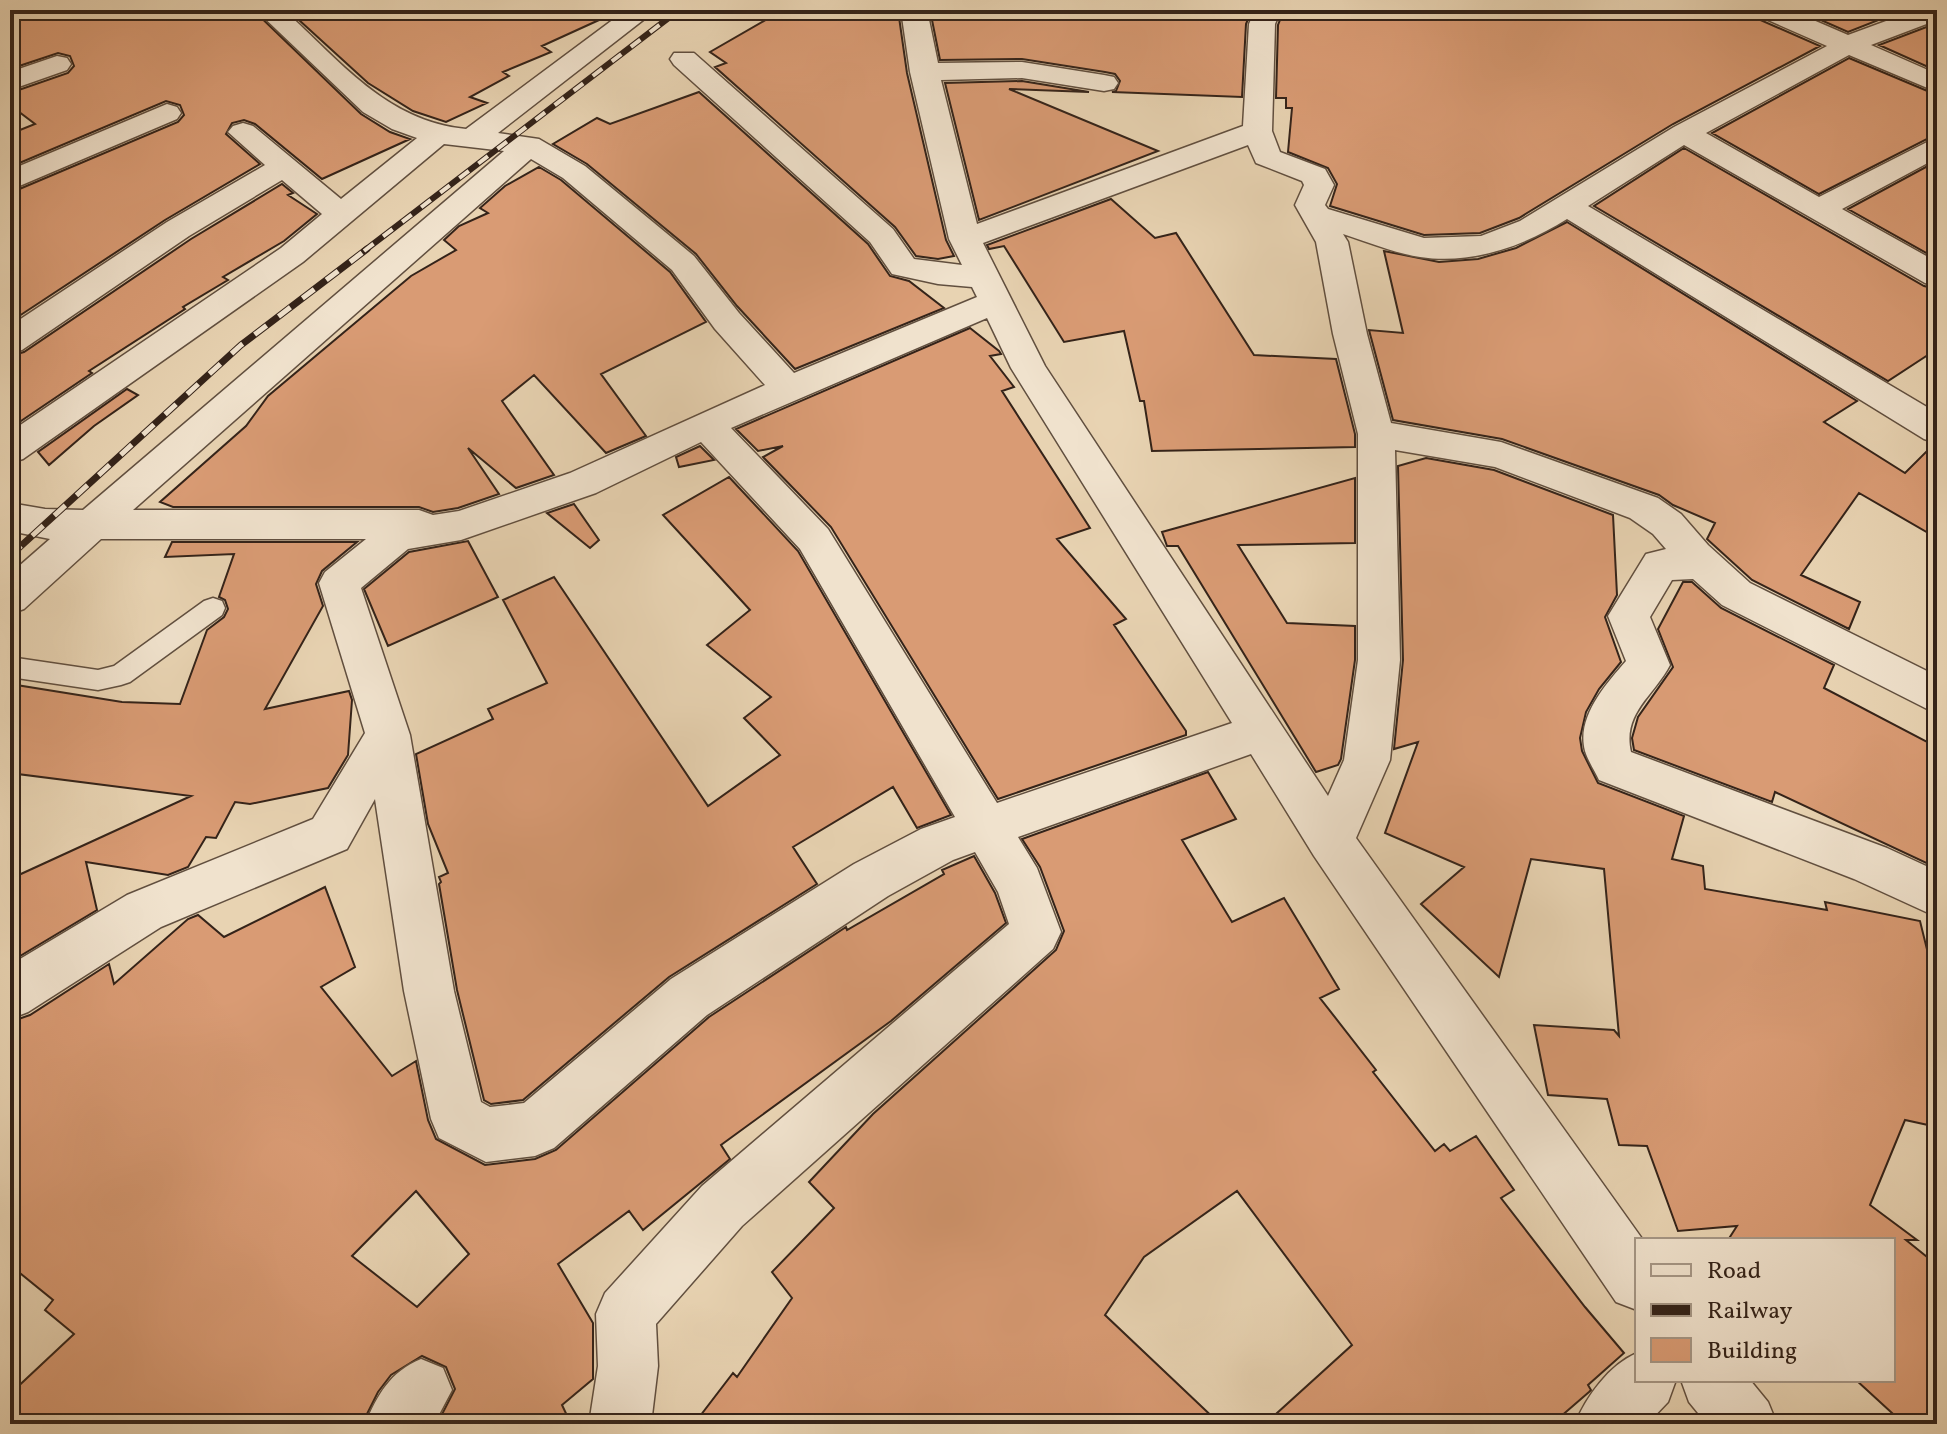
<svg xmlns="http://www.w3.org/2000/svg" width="1947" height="1434" viewBox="0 0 1947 1434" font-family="Vollkorn,serif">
<rect width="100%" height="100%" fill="#e8d3b2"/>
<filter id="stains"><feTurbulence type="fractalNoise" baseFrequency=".0025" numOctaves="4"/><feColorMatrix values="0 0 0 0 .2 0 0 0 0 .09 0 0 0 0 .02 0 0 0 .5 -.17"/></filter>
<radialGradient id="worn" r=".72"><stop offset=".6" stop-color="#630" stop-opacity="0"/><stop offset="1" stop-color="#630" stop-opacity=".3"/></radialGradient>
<path fill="#d99b74" stroke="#342319" stroke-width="2" fill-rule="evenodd" d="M10,10H253L361,114L390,132L410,139L322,179L255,124L244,120L232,123L226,134L260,164L165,220L10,322V193L178,122L184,115L180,105L166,101L10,167V134L35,124L10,105V93L68,73L74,66L70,56L58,53L10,69Z
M288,10H621L542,46L551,52L503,72L509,76L470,97L487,103L446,122L413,111L368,83Z
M783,10H898L907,73L946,240L954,256L938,259L916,256L895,227L715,67L726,63L710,52Z
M930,10H1252L1246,24L1242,97L1112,92L1116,91L1120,81L1115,74L1105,72L1022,59L940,60Z
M1284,10H1752L1758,19L1820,46L1673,124L1519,218L1480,233L1424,235L1330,206L1337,184L1328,168L1288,152L1292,108H1286V98H1276L1278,25Z
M1798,10H1820L1834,16L1849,10L1876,21L1848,32Z
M1937,23V71L1879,45Z
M1849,58L1937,95V134L1819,194L1712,133Z
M1022,81L1089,92L1009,89L1158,151L979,220L945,83Z
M699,92L868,244L890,276L909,281L944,308L795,369L737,306L696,254L587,164L553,144L597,118L610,124Z
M1684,148L1924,286L1937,289V349L1888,381L1594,206Z
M1937,161V259L1848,209Z
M539,167L561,180L670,272L706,322L601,374L646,436L606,453L534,375L502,401L554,475L516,488L468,448L499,494L458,508L433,512L419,507H173L160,502L246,426L268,396L411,276L456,250L444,240L459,226L488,213L480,208L505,186Z
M282,184L293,193L288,195L317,214L284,241L223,277L228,280L183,307L185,309L89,371L92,373L15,425L10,420V356L24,352L191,239Z
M1111,199L1155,238L1176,233L1254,355L1336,359L1355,434V447L1152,451L1144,401H1140L1124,331L1064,342L1004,246L989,249L987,245Z
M1567,222L1857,401L1824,422L1905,473L1933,445L1937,446V538L1859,493L1801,575L1860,602L1849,629L1752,580L1707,539L1715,523L1673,505L1659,495L1502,439L1393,420L1369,330L1403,333L1384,251L1439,262L1478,259L1516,248Z
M970,328L999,351L1001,354L990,356L1014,387L1002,391L1090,528L1057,539L1126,619L1114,625L1186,731V735L998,799L831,527L763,457L783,446L758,451L736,429Z
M127,389L138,395L94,426L49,465L38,452Z
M700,446L714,460L679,467L676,457Z
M1426,458L1494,470L1613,515L1617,595L1605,617L1621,662L1599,689L1586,712L1580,738L1582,751L1598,783L1684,816L1672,859L1703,866L1705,889L1827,910L1825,902L1920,921L1937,990V1127L1905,1120L1870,1205L1917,1240H1906L1937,1265V1408L1927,1424H1904L1856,1380H1893V1240H1728L1737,1226L1678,1231L1647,1146L1619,1145L1607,1099L1548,1095L1534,1025L1614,1030L1619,1036L1604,869L1531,859L1499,977L1421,904L1464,867L1385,833L1418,742L1394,749L1403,660L1398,466Z
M729,477L798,551L951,815L917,828L893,787L793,847L817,884L669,977L523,1100L491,1104L484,1100L457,990L439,884L441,882L439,877L448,873L428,824L416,754L493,719L488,709L547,683L503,600L554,577L708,806L780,755L744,718L771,697L707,645L750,610L663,515Z
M1355,478V543L1238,545L1287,623L1355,626V660L1341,759L1338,765L1316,772L1178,546H1167L1162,532Z
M574,504L599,540L590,548L547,513Z
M468,541L498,597L388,646L364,589L409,552Z
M172,542H357L322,571L316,584L323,606L265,709L349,691L352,700L348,755L328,788L250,804L235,802L216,838L206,837L188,867L168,875L86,862L97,910L10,962V879L191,796L10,773V684L122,702L180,704L207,630L224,617L228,609L225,600L219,597L234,554L165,557Z
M1683,582H1692L1721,608L1834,665L1824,688L1937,747V868L1775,792L1772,802L1634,750L1632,738L1638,717L1673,667L1658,629Z
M1208,772L1236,819L1182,840L1232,922L1284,898L1339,989L1320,998L1376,1070L1373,1072L1435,1151L1444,1144L1450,1151L1476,1136L1514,1190L1501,1198L1585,1307L1624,1353L1588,1385L1591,1390L1589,1392L1552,1424H1265L1352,1345L1237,1191L1144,1257L1105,1315L1220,1424H694L733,1373L737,1377L792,1298L772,1272L834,1208L809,1182L873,1114L1056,950L1064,931L1040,867L1022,839Z
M974,856L995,893L1006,923L891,1021L721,1145L730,1159L643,1230L629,1211L558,1264L593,1323V1379L562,1405L571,1424H437L455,1389L446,1367L422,1356L391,1375L378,1392L362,1424H10V1394L74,1334L45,1310L53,1300L10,1265V1022L30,1015L109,964L114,984L188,919L198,915L224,937L325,887L355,967L321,987L392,1076L416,1061L428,1120L436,1139L485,1165L535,1159L556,1150L709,1017L846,927L847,930L944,874L942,870ZM416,1191L469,1254L417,1307L352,1256Z"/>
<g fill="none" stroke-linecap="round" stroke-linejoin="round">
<g stroke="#614f3f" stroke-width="3">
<path id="service" d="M213,598L222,601L225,608L222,615L130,682L121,685L98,690L10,677V657L98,670L114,666L204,601Z"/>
</g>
<g stroke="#614f3f" stroke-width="3">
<path id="minor" d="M256,10H284C340,61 386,121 466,129L626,10H656L498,133L539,139L585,166L694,256L739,313L794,373L977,297L972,287L938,284L892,274L870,242L674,65L670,59L674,53H694L893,229L914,259L962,265L949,239L910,72L901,10H927L938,63L1022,62L1104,75L1114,77L1118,83L1114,89L1104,91L1022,78L941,80L977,224L1243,126L1249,24L1255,10H1281L1275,24L1272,131L1280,152L1325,169L1334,185L1325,205L1328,209L1424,238L1481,236L1520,221L1674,127L1827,46L1759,16L1755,10H1790L1848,35L1916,10H1937V20L1871,45L1937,74V92L1849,55L1706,133L1819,197L1937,137V158L1842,209L1937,262V286L1925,283L1684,145L1588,206L1937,413V443L1924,439L1567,219C1524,246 1472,265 1420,257C1394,253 1368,242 1343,234L1348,242L1367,334L1391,423L1501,442L1658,498L1681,514L1708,545L1750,583L1937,676V714L1722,605L1693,579L1672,580L1650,617L1670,665C1654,696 1622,713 1631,752L1887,848L1937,871V917L1854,879L1599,780C1595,771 1588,761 1585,751C1576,717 1606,684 1626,661L1608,616L1646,554L1666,549L1653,534L1630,518L1495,467L1395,450L1400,660L1390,760L1356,838L1643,1240H1637V1310L1616,1302L1314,856L1251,754L1018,837L1037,868L1061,932L1053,949L742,1226L656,1324L658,1366L651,1424H589L598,1366L596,1314L605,1293L702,1186L1009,924L998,892L975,852L953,860L888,896L707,1015L554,1148L535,1156L486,1162L439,1138L431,1119L404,991L375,799L347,849L161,927L28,1012L10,1019V965L127,895L313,819L365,733L319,583L325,572L366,539H101L24,609L10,614V574L50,539L10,531V503L45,509L83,510L504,151L444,144L303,262L23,459L10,463V432L281,248L322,214L282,180L189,236L22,350L10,353V326L167,222L265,165L228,132L233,126L243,123L253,126L341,199L417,138L392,129L363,112ZM1248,145L1256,163L1302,181L1304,185L1295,205L1316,242L1333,334L1358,434V660L1344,760L1328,796L1045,366L983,243ZM531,159L563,178L672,270L715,329L765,385L570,473L459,511L433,515L419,510H133ZM987,318L1011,368L1232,723L997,803L828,529L731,428ZM701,442L800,549L955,817L921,829L854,864L671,979L524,1103L490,1107L481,1102L454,991L410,735L361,588L408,549L461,540L596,493Z
M57,56L67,58L71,64L67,70L10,90V72Z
M167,104L177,107L181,113L177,119L10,190V170Z
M1637,1353V1380H1676L1668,1402L1647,1424H1575C1586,1397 1609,1365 1637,1353Z
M421,1359L443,1368L452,1390L434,1424H365C378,1394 390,1372 421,1359Z
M1681,1380H1750L1768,1402L1777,1424H1707L1689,1402Z"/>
</g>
<use href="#service" fill="#f0e2cd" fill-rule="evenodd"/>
<use href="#minor" fill="#f0e2cd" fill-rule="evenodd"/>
<g stroke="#342319" stroke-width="6">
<path id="rail-far1" d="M364,251L679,10"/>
</g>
<g stroke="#342319" stroke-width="7">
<path id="rail" d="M10,556L241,345L367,249"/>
</g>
<use href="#rail-far1" stroke="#f0e2cd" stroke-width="4" stroke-dasharray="12" stroke-linecap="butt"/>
<use href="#rail" stroke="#f0e2cd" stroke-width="5" stroke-dasharray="15" stroke-linecap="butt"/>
</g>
<rect width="1947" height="1434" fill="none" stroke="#e8d3b2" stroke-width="40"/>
<rect x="12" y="12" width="1923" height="1410" fill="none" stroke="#342319" stroke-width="4"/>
<rect x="20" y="20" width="1907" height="1394" fill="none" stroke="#342319" stroke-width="2"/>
<rect x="1635" y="1238" width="260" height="144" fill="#f0e2cd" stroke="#a59685" stroke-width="2"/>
<rect x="1651" y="1264" width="40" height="12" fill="#f0e2cd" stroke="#a59685" stroke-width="2"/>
<text x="1707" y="1278" font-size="24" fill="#342319">Road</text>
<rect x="1651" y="1304" width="40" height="12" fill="#342319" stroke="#a59685" stroke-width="2"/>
<text x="1707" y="1318" font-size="24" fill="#342319">Railway</text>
<rect x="1651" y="1338" width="40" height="24" fill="#d99b74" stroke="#a59685" stroke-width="2"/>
<text x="1707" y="1358" font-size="24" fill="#342319">Building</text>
<rect width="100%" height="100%" filter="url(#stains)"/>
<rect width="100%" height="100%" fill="url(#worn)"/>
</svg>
